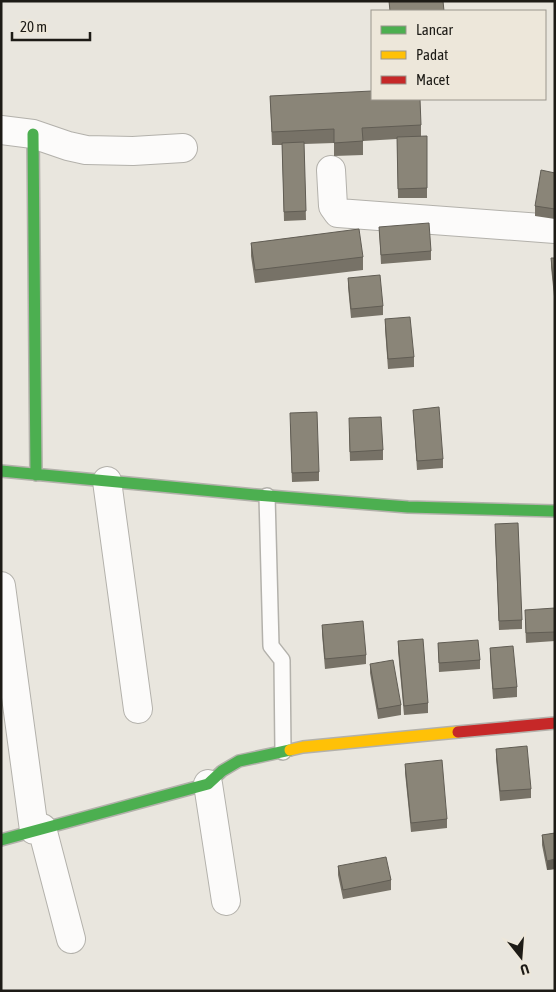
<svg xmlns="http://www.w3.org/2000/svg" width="556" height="992" viewBox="0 0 556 992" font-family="'Asap Condensed',sans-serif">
<rect width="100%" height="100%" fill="#e9e6de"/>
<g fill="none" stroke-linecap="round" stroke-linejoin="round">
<g stroke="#b3b1ab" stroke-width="18">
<path id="lane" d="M267,496L271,646L282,660L283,752"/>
</g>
<g stroke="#b3b1ab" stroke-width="30">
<path id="street" d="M1,130L33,134L68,146L86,150L133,151L183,148
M331,170L333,206L338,213L555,229
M107,481L138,709
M1,586L34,830
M208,784L226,901
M42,828L71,939"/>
</g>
<g stroke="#b3b1ab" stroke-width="14">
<path id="fast" d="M33,134L36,475
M1,471L256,495L408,507L555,511
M1,840L208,784L222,771L239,761L290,750"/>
</g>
<g stroke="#b3b1ab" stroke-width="14">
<path id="slow" d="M290,750L303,747L458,732"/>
</g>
<g stroke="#b3b1ab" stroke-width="14">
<path id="jam" d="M458,732L555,723"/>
</g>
<use href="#lane" stroke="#fcfbfa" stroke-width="15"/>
<use href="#street" stroke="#fcfbfa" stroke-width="28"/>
<use href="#fast" stroke="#4caf50" stroke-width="11"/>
<use href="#slow" stroke="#ffc107" stroke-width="11"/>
<use href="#jam" stroke="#c62828" stroke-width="11"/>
</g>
<path fill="#777267" d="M270,96L421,125V137L427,136V198H398L397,139L363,141V155L334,156V143L304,144L306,220L284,221L282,145H272Z
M555,173V219L535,216V206Z
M379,227L431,251V260L381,264Z
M251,243L363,257V270L255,283L251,256Z
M551,258H555V306L551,267Z
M348,278L383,306V315L351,318L348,287Z
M385,319L414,357V367L388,369L385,329Z
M413,410L443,459V468L417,470Z
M290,423L319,472V481L292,482Z
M349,428L383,450V460L350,461Z
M495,533L522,620V629L499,630Z
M555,608V641L526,643L525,619Z
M322,625L366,655V664L325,669L322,634Z
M398,641L428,703V713L404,715L398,651Z
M438,643L480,660V669L439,672Z
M490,648L517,687V697L493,699L490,658Z
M370,664L401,705V715L378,719L370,673Z
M496,749L531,789V798L500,801L496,759Z
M405,764L447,819V828L411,832L405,773Z
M555,833V869L547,870L542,845V835Z
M338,866L391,880V890L343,899L338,875Z"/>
<path fill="#615d54" d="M555,859V869L547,870V861Z"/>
<path fill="#8a8578" stroke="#615d54" d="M389,1H443L444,11H390Z
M372,91V99H420L421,125L362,128L363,141L334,143V129L272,132L270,96Z
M427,136V188L398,189L397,137Z
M304,142L306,211L284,212L282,143Z
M541,170L555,173V209L535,206Z
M429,223L431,251L381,255L379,227Z
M359,229L363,257L255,270L251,243Z
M551,258H555V296Z
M380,275L383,306L351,309L348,278Z
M410,317L414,357L388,359L385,319Z
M439,407L443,459L417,461L413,410Z
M317,412L319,472L292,473L290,413Z
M381,417L383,450L350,452L349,418Z
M518,523L522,620L499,621L495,524Z
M555,608V632L526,633L525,610Z
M363,621L366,655L325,659L322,625Z
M423,639L428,703L404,706L398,641Z
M478,640L480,660L439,663L438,643Z
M513,646L517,687L493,689L490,648Z
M393,660L401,705L378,709L370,664Z
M527,746L531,789L500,791L496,749Z
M442,760L447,819L411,823L405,764Z
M555,833V859L547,861L542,835Z
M386,857L391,880L343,890L338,866Z"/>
<rect width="556" height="992" fill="none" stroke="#1d1b16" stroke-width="5"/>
<rect x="371" y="10" width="175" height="90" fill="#ede7da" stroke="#9a958c"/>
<rect x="381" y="26" width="25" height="8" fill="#4caf50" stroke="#9a958c"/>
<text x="416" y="35" font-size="15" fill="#1d1b16">Lancar</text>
<rect x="381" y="51" width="25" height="8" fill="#ffc107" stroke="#9a958c"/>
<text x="416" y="60" font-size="15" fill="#1d1b16">Padat</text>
<rect x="381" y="76" width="25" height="8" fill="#c62828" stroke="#9a958c"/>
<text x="416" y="85" font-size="15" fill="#1d1b16">Macet</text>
<g transform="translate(521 957) rotate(163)" stroke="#ede7da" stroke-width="4" paint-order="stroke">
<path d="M0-4L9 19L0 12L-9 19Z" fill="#1d1b16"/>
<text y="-8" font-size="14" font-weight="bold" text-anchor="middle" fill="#1d1b16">U</text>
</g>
<path d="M12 32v8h78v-8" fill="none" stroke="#1d1b16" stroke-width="2.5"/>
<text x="20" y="32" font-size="15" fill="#1d1b16" stroke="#ede7da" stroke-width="4" paint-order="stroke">20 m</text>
</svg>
